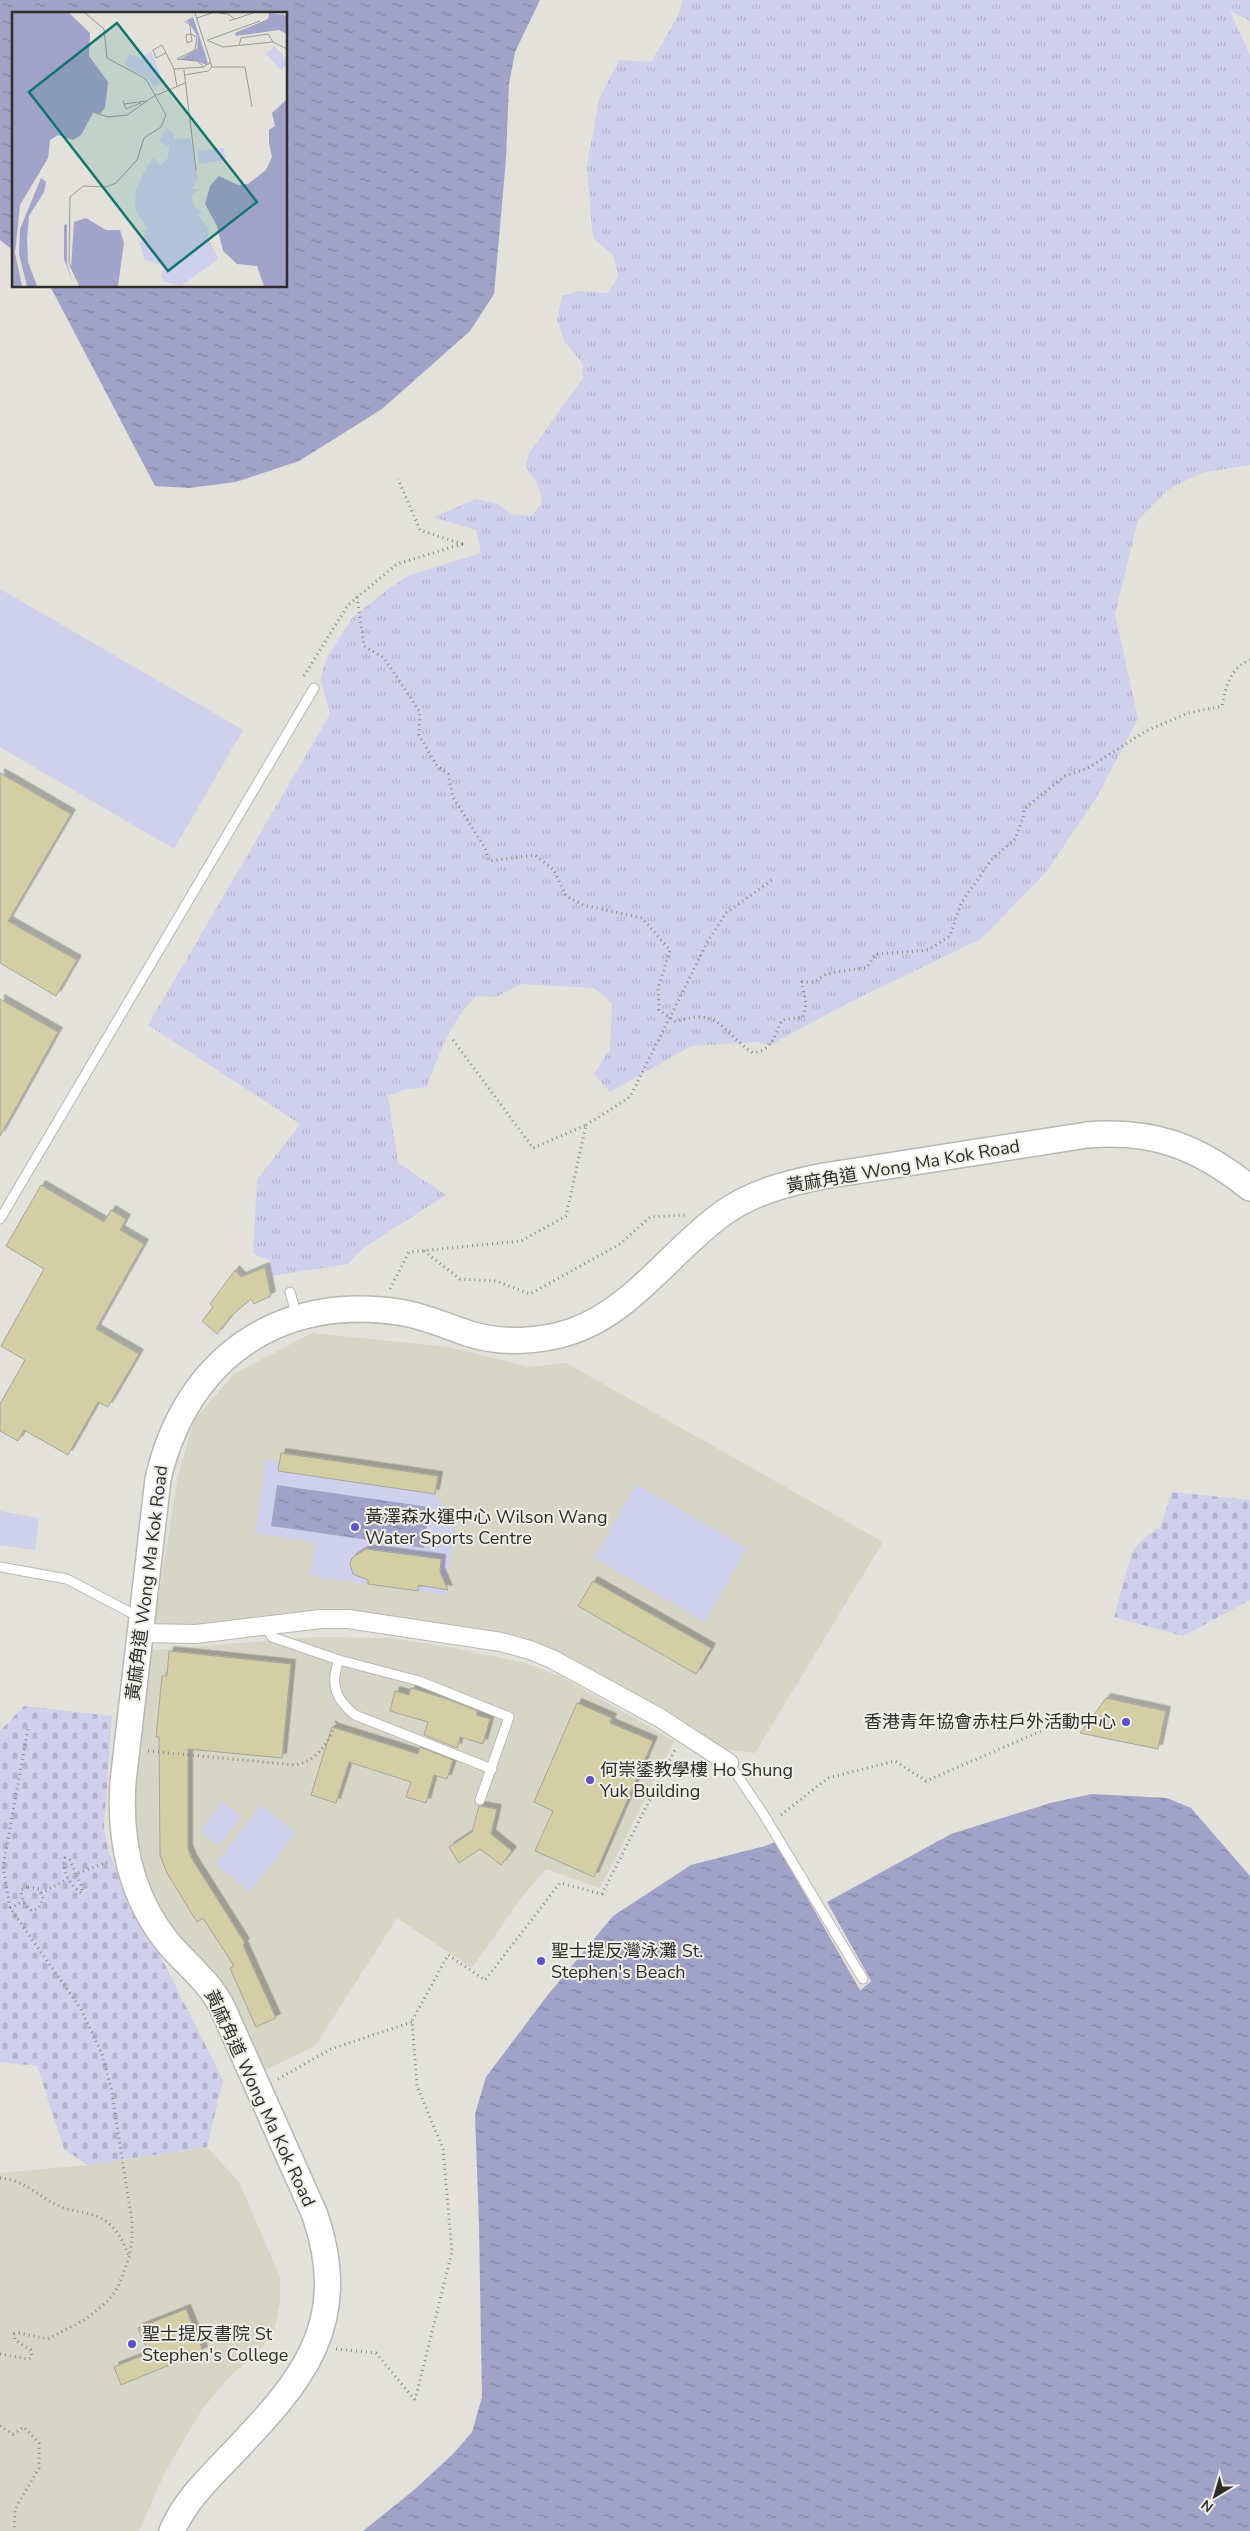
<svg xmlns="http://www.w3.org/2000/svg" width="1250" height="2531" viewBox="0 0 1250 2531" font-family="'Nunito Sans','Noto Sans TC',sans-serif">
<defs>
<pattern id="grass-tufts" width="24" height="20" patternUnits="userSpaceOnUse" patternTransform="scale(1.25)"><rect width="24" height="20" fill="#cfd0eb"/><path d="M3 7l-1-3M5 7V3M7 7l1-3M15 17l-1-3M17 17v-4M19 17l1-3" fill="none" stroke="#b2b3ca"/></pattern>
<pattern id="cemetery-stones" width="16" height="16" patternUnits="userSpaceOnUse" patternTransform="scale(1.25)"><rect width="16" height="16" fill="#cfd0eb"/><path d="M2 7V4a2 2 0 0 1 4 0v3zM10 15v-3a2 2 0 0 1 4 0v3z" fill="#b2b3ca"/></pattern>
<pattern id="water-ripples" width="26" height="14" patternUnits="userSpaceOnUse" patternTransform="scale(1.25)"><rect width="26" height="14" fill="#a0a2c8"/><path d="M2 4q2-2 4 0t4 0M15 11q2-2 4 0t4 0" fill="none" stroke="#8384a3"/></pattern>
<filter id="shadow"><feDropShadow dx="4.5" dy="-4.5" stdDeviation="0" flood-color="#0004"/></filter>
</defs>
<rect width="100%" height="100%" fill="#e2e1da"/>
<path fill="#d7d5c6" d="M312,1333L449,1347L529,1367L566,1363L883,1542L755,1753L721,1749L585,1666L534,1643L380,1614L311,1613L153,1632L178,1476L194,1420L234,1374Z
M315,1637L391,1638L454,1648L524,1663L562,1677L674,1741L600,1888L546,1869L522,1897L472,1968L397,1918L315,2046L254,2075L175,1942L146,1883L126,1812L142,1651Z
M207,2147L239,2182L280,2277V2303L274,2331L255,2356L234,2372L203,2408L165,2472L139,2531H0V2173L88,2165Z"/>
<path fill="url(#grass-tufts)" d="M683,0H1250V21L1230,11L1250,55V465L1201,473L1169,489L1138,520L1115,614L1138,719L1098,795L1047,871L981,939L850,1002L770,1045L756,1042L691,1046L610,1092L594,1074L610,1049L612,1003L594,988L521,984L496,997L476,996C451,1021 438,1055 427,1087L403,1090L388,1096L398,1163L446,1195L362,1249L348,1264L272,1276L270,1260L253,1254L257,1180L300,1124L148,1025L330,714L321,679L326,659L352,618L391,587L410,575L481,553L476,530L433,517L476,499L498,504L511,514L532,516L542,502C541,496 540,488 536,482C528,468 523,470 530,452L583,378L582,363L565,342L557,321L562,296L579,291L608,293L618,276L613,255L595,240L592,230L587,166L599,99L619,60L651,62L677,18Z"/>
<path fill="url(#cemetery-stones)" d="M1172,1492L1250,1500V1600L1183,1636L1114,1617L1132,1552L1144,1538L1160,1527Z
M24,1706L112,1716L104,1828L109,1854L223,2080L207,2147L88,2165L64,2149L37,2066L0,2062V1731Z"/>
<path fill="#cfd0eb" d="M0,589L243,730L174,849L0,747Z
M281,1453L438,1476L435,1495L455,1521L445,1595L310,1576L315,1542L255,1533L266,1460L279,1462Z
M636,1484L747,1548L705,1622L594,1558Z
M0,1511L39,1518L35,1550L0,1545Z
M222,1802L241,1817L219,1846L200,1831Z
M261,1805L296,1833L250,1892L215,1864Z"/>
<path fill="url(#water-ripples)" d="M0,0H540L515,52L509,84L506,159L494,294L470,331L382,409L299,461L236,482L189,488L155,486L50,286H286V14H14V251L0,240Z
M277,1485L429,1507L424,1548L271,1526Z
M1092,1794L1167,1798L1191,1808L1250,1876V2531H363L414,2490L454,2453L472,2432L482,2397L479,2225L475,2114L486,2077L547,1996L613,1916L691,1865L765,1846L775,1842L861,1990L871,1981L827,1902L951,1834L1050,1803Z"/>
<path fill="#e2e1da" d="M777,1841L861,1986L868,1981L824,1903L825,1900L871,1981L860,1990L775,1842Z"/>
<path fill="#d3cea4" stroke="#a5a49d" filter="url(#shadow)" d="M0,773L71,814L8,921L77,960L56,996L0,963Z
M0,999L58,1032L0,1136Z
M41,1185L104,1222L111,1210L126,1219L120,1230L144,1244L96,1329L139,1354L108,1407L98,1402L68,1455L24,1430L18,1441L0,1431V1404L25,1360L1,1346L44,1269L6,1246Z
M265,1267L271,1296L254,1304L251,1299L231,1316L217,1334L202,1321L213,1307L210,1304L235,1270L241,1277Z
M281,1453L438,1476L435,1494L278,1471Z
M366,1549L441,1559L440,1572L448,1590L418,1585V1591L368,1584V1580L353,1574L350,1564L352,1558Z
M593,1581L711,1648L696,1674L578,1606Z
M169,1651L291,1664L282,1758L188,1749V1849L192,1859L245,1943L243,1945L276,2018L256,2027L230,1968L234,1966L203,1918L197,1922L167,1873L160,1855L159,1737H156L162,1676H167Z
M411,1688L447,1699L478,1711L476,1715L490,1719L483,1744L460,1737L457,1748L424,1735L428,1722L390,1711L395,1691L409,1695Z
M1106,1698L1166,1711L1158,1749L1080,1733Z
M577,1703L612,1718L610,1723L653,1741L594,1877L535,1851L553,1811L534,1802Z
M332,1727L418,1754L420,1747L453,1760L447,1779L434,1775L426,1803L406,1797L411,1782L349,1762L336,1803L311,1795Z
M479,1806L497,1809L491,1834L512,1851L501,1865L480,1849L459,1863L449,1847L472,1832Z
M186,2309L203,2351L121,2385L114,2367L149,2353L138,2328Z"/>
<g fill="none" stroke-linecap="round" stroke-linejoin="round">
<g stroke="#b8b7b0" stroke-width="11">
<path id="lane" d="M0,1219L314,688
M290,1292L297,1317
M0,1567L67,1579L139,1617
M266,1626L272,1637L339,1660C330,1684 335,1699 355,1715L492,1769
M339,1660L419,1681L509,1717L480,1800
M729,1763L764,1815L863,1979"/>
</g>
<g stroke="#b8b7b0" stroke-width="20">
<path id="street" d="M140,1633L196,1634L321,1619H348L501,1642L530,1650L552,1659L660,1718L729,1763"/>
</g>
<g stroke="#b8b7b0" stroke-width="28">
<path id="secondary" d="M172,2531C185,2501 208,2479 230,2456C302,2381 352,2325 315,2215L223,2009C210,1982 188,1966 169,1944C131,1898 119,1840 123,1782L158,1479C186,1358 280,1292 404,1313C427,1317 448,1327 470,1334C502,1344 541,1342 573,1331C633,1310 672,1250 722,1214C752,1192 788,1183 824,1176L1087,1135C1153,1129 1199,1147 1250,1188"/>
</g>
<path stroke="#898983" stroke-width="3" stroke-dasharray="1 4" stroke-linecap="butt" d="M357,597L364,646L384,658L420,712L419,735L437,766L448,774L453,797L485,848L489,861L535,855L554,870L566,896L583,905L642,918L670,950L658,988L659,1010L676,1022C720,1006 721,1032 753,1053C773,1050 774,1036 782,1020L803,1017L806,1004L802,982H814L826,974L867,967L876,954L928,950L950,936L961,903L992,859L1015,839L1023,818L1024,809L1065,776L1088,768L1146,731L1188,713L1222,706C1226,686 1230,668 1250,660
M304,676L348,605L397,564L462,544L420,530L398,479
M586,1125L630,1097L708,941L726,913L772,880
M424,1251L460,1279L496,1281L530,1294L620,1244L650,1217L685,1215
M390,1289L409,1252L521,1241L566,1216L586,1125L533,1148L453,1040
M148,1751L295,1765C319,1761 330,1739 338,1718
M781,1815L828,1778L895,1761L926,1781L1041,1731
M76,1874L70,1860L65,1858C61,1870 71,1887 82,1893V1887L76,1874L107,1862
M28,1887L39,1889L43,1898L39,1908L32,1911C25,1906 21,1899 21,1890Z
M41,1893L68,1879
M10,1908L24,1901
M278,2079L331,2049L412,2022
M0,2178C23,2179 39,2197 59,2206C74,2213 91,2210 107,2222C118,2230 124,2244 129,2257
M336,2349L376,2353L415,2400
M0,2354L29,2359L32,2357L31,2350L15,2340L14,2334L19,2333L48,2339L86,2319L109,2300L118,2287L129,2258L132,2241V2221L111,2088L102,2054L81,2009L10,1908L3,1867L28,1728
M415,2400L452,2252L443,2149L417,2086L412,2021L448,1955L485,1980L560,1883L602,1894L675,1750
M0,2426L13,2434L24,2427L39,2443V2468L15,2509L14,2531"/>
<use href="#lane" stroke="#fff" stroke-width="9"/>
<use href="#street" stroke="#fff" stroke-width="18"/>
<use href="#secondary" stroke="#fff" stroke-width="25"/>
</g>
<g fill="#5e51c9" stroke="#efeee7" stroke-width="2">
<circle cx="355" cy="1527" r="5"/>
<circle cx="1126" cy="1722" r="5"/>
<circle cx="590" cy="1780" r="5"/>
<circle cx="541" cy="1961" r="5"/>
<circle cx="132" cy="2344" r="5"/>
</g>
<g text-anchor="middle" stroke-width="4" stroke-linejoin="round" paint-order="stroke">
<g font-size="18" fill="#2e2e2b" stroke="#efeee7">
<text transform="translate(903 1166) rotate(-10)" y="6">黃麻角道 Wong Ma Kok Road</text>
<text transform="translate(147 1583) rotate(-83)" y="6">黃麻角道 Wong Ma Kok Road</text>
<text transform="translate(260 2098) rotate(65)" y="6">黃麻角道 Wong Ma Kok Road</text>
</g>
<g font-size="18" fill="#2e2e2b" stroke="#efeee7" text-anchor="start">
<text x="365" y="1523">黃澤森水運中心 Wilson Wang<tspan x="365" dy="21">Water Sports Centre</tspan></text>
<text x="1116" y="1728" text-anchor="end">香港青年協會赤柱戶外活動中心</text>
<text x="600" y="1776">何崇鋈教學樓 Ho Shung<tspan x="600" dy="21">Yuk Building</tspan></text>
<text x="551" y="1957">聖士提反灣泳灘 St.<tspan x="551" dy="21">Stephen's Beach</tspan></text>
<text x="142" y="2340">聖士提反書院 St<tspan x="142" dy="21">Stephen's College</tspan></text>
</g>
</g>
<g transform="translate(12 12)">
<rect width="275" height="275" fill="#e2e1da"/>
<path d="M155,115L161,121L162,127L178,126L186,166L180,177H186L179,184L183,195L189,200L186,204L197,216L196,226L206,247L169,274L153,270L149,264L151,258L156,256L132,247L128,231L136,216L125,202L123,194L124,178L133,158L141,146L148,153L156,146L157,134L147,130Z" fill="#cfd0eb"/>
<path d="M257,1L275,3V22L267,18L224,24L223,21L256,7ZM181,5L196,51L194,53L183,48H167L185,37L186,25L175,8ZM29,166L34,170L32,180L17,204L15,227L16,250L25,274H15L7,242L8,217ZM74,206L94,218H108L112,231L106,274H69L59,256L62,210ZM55,212V252L61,271L52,247V213Z" fill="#a3a4cb"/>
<path d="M139,39L149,66V71L142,75L135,65L114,55L112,50L119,42L128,46Z" fill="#cfd0eb"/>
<path d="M262,34L275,48V53L269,58L254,42ZM212,136L214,148L187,152L186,139Z" fill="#cfd0eb"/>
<path d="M0,1H57L78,21L77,44L96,70L93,96L88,102L74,97L81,101L69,123L61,128L46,123L38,128L36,146L8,193L3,241L10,274H0ZM275,87V274H252L245,254L225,252L211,239L205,214L193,192L198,174L207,164L226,173L236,172L254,158L260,145L257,131V118L263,114L260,101Z" fill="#a0a2c8"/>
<path fill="none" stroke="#9a9994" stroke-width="1" d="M206,1L216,2L223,7M185,6L200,1M173,9L178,13L179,22L180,29L175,31L174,23L179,22M217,9L241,1M179,22L185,25L183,38L165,47L185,49L192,55M195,28L211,35L261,30L275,37M196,28L248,9M227,34L229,26L256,22L261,30M154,41L144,46L141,38L150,33L162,57L165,75M200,55H233L240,95M162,57L192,55L199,50M172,58L184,158M172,63L196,59L200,55L183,1M145,83L173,71M111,89L114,97L129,91M112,92L135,89M75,98L96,105L115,103L145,82M68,274L57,251L58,185L71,174L94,175L104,171L125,148L132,126L149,115L154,103L134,67L95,46L92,17L73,1"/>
<path fill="#0f766e" fill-opacity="0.15" stroke="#0f766e" stroke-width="2.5" d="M105,11L245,190L156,259L17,80Z"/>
<rect width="275" height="275" fill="none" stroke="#2e2e2b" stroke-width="2.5"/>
</g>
<g transform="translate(1215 2496) rotate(218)" stroke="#efeee7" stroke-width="4" paint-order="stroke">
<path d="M0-4L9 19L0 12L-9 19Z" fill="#2e2e2b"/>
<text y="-8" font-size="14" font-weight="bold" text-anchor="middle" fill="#2e2e2b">N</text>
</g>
</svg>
